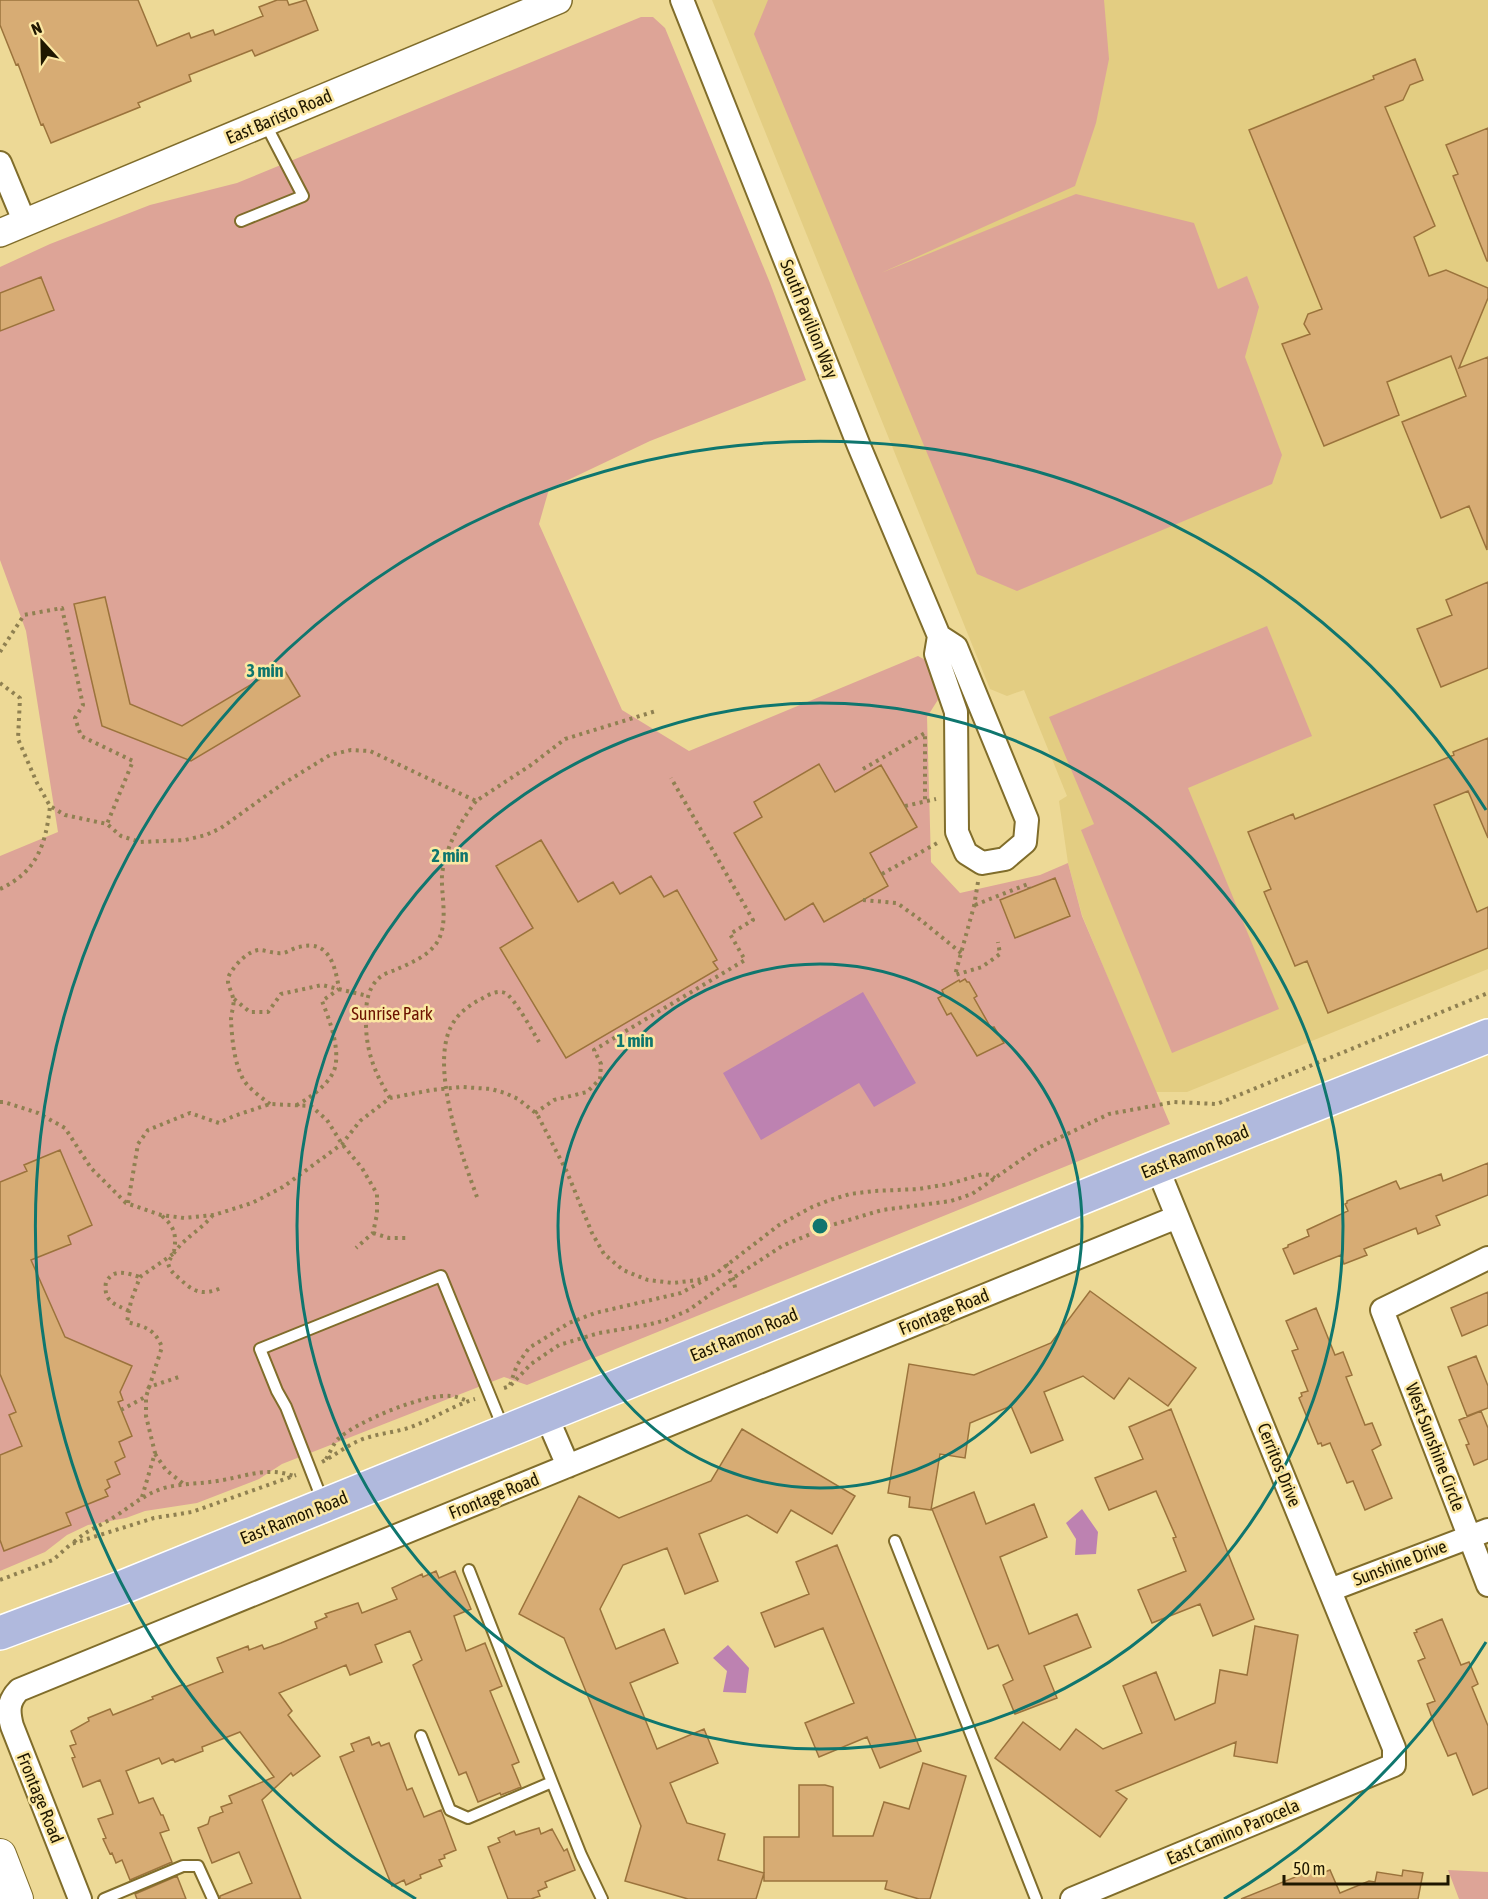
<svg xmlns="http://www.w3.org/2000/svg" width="1488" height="1899" viewBox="0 0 1488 1899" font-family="'Asap Condensed',sans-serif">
<rect width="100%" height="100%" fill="#edd996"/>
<path fill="#e3cd82" d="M712,0H1488V969L1187,1092H1155L1082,915L1068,863L1059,801L1067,796L1024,690L1007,696L990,689Z"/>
<path fill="#dda497" d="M768,0H1104L1109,59L1096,123L1075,186L881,273L1076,194L1194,223L1218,289L1247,276L1259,307L1245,357L1282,455L1272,484L1017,591L977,574L754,34Z
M641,17H653L665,28L770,283L806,380L650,441L549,489L539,524L622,710L689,751L918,656L929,662L941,695L927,717L931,862L960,893L1040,875L1068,863L1082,916L1170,1124L527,1385L504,1377L282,1464L259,1479L197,1503L145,1511L126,1518L88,1525L67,1535L45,1552L0,1571V856L58,832L26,631L0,560V267L50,244L150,205L237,183Z
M1267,626L1312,736L1188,788L1279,1009L1172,1053L1081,830L1094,824L1049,717Z
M1448,1870L1488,1872V1899H1459Z"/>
<path fill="#bd82b1" d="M863,992L916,1083L874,1107L859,1083L761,1140L723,1073Z
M1082,1509L1098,1532L1096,1554L1075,1555L1076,1539L1066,1523Z
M728,1645L749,1668L746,1693L723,1692L727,1671L713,1658Z"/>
<path fill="#d7ac74" stroke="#9b733c" stroke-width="1.5" d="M0,0H138L157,46L189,33L191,38L213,30L215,35L263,16L259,7L277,0H287L289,5L306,0L318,30L255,56L252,50L189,75L191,81L138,103L140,107L51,143L43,124L41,125L18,64L16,65L0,25Z
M1415,59L1423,80L1410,85L1403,100L1385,107L1435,226L1414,237L1429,276L1446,270L1488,288V298L1459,368L1488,357L1487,550L1469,506L1441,518L1402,422L1466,396L1451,356L1387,382L1399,415L1324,446L1282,344L1310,334L1304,324L1308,314L1322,309L1249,130L1374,79L1373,76Z
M1488,128V261H1487L1453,176L1458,174L1446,145Z
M41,277L54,310L0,331V293Z
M1488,582V668L1441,687L1417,629L1452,615L1446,600Z
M105,597L130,704L182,726L282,666L300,696L191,761L102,726L74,604Z
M1488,738V838L1468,791L1434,805L1477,912L1488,907V948L1328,1013L1307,961L1295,966L1264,892L1271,889L1248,832L1293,814L1295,819L1454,755L1453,752Z
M819,764L835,792L881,765L917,827L870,853L888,886L824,922L813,903L785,920L734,833L762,817L754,802Z
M541,840L578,902L613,882L620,894L651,876L664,897L677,890L717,960L713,962L718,969L566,1058L500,948L533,928L496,866Z
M1055,878L1070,916L1015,938L1000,900Z
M965,979L967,982H969L977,996L974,998L991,1028L994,1027L1004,1043L977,1056L951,1013L947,1015L938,998L944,995L942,990L959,980L960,982Z
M60,1150L92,1225L68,1236L71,1244L31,1260L65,1337L132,1366L120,1392L123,1400L118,1402L132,1436L119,1442L125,1457L115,1462L120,1474L107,1480L110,1487L105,1490L108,1496L66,1513L71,1525L4,1551L0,1540V1455L22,1446L9,1415L16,1412L0,1374V1182L27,1171L24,1165Z
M1488,1163V1195L1436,1216L1440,1225L1418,1234L1416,1228L1364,1249L1367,1255L1344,1264L1341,1255L1294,1274L1283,1249L1288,1247V1245L1309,1236L1307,1230L1348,1211L1345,1204L1347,1203V1201L1396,1181L1400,1189L1441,1174L1443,1181Z
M1090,1291L1196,1368L1168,1406L1129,1378L1114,1399L1083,1376L1044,1392L1063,1440L1031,1453L1011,1406L970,1423L965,1458L940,1454L931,1510L909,1507L910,1497L888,1493L909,1364L974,1375L1051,1343Z
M1488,1292V1325L1462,1336L1451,1308Z
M1316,1308L1335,1355L1343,1352L1352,1375L1346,1377L1365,1425L1372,1423L1381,1445L1372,1450L1392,1498L1365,1510L1353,1481L1347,1483L1330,1443L1322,1446L1321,1443L1318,1444L1299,1398L1302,1396L1301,1393L1308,1391L1292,1351L1298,1349L1286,1321Z
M1476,1356L1488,1386V1408L1467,1416L1448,1367Z
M1171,1409L1254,1619L1213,1636L1200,1604L1152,1623L1138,1590L1186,1571L1173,1538L1176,1537L1156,1491L1109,1510L1095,1478L1143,1459L1129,1427Z
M1481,1411L1488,1428V1459L1474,1465L1466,1445L1469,1444L1459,1420Z
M742,1429L855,1496L832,1534L791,1510L777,1533L747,1515L699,1534L718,1581L685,1594L667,1548L623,1565L600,1609L616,1649L664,1629L678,1663L630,1683L643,1714L657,1749L704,1729L718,1763L670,1783L687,1823L725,1834L718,1860L764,1873L756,1899H688L625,1881L641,1826L564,1638L519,1614L579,1496L619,1518L711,1481Z
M974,1492L986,1524L1034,1504L1047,1537L1000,1557L1029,1634L1077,1614L1091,1647L1044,1666L1057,1698L1015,1714L1003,1685L1013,1680L998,1645L988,1649L932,1509Z
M837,1545L921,1751L880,1768L867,1737L819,1757L805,1723L854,1703L823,1628L775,1647L761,1613L809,1594L796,1562Z
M436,1571L439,1578L455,1571L471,1609L454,1616L466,1651L485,1643L502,1686L490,1691L519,1762L512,1765L521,1787L501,1795L500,1793L478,1802L466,1772L459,1775L413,1665L422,1660L410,1631L375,1645L382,1662L350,1675L346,1665L279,1693L292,1711L288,1715L320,1756L293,1776L291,1773L262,1800L301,1899H220V1896L252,1883L239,1852L212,1863L198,1828L208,1824L210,1817L223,1812L221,1807L232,1803L229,1796L274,1777L240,1732L202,1747L203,1751L175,1762L173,1759L162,1764L159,1758L126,1771L139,1803L153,1798L161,1815H163L169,1830L160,1833L172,1862L130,1880L122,1860L116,1863L112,1853L110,1854L103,1839L106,1838L98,1819L113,1814L112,1810L100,1780L83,1787L72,1758L75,1757L70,1746L76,1744L71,1731L89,1721L88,1718L110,1709L113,1715L153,1699L152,1697L184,1684L185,1687L223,1672L217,1658L248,1646L249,1650L262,1645L264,1649L281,1643L317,1628L315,1622L327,1617L325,1614L358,1603L362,1613L397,1599L392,1588L422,1574L423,1577Z
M1442,1619L1461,1665L1469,1662L1478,1684L1472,1687L1488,1726V1788L1473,1795L1456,1753L1448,1756L1435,1726L1427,1704L1435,1701L1418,1661L1425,1658L1414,1633L1417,1632L1416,1630Z
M1255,1626L1298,1635L1277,1763L1234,1756L1236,1742L1116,1791L1127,1799L1100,1837L995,1758L1023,1722L1060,1750L1076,1729L1103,1749L1142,1733L1123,1686L1156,1672L1175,1720L1215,1703L1220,1670L1247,1675Z
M369,1737L372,1745L379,1742L381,1746L389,1743L407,1790L412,1788L424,1817L441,1810L456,1850L444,1855L445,1858L439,1860L442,1866L420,1875L421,1878L406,1885L404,1880L392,1886L340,1757L354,1751L351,1744Z
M923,1763L966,1776L930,1899H919L885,1889L887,1881H764V1837H799V1785H825L833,1787V1836H873L884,1802L909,1809Z
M539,1828L541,1834L552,1829L564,1851L567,1849L575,1870L545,1882L547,1887L538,1891L540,1896L531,1899H508L488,1847L500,1842L498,1838L514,1831L516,1835Z
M1320,1867L1322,1873L1330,1870L1340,1893L1369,1881L1375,1882L1377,1872L1402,1876L1403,1870L1423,1873L1418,1899H1241Z
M177,1876L186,1899H137L135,1894Z"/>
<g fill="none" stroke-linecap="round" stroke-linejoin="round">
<g stroke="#806d2b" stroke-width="14">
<path id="service" d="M241,221L303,196L265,123
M323,1502L286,1407L277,1391L260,1349L441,1276L504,1430
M895,1541L1036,1899
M469,1570L552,1782
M421,1736L450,1810L468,1818L552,1782L581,1855L602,1899
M104,1899L183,1866H198L213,1899"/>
</g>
<g stroke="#806d2b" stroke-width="26">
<path id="minor" d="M682,0L859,446L939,636L936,654L956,712L957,832L966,853L982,863L1005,859L1025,842L1027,820L956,647L939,636
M0,163L25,223
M1488,1258L1382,1310L1488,1585
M546,1415L568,1466
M1330,1590L1488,1530
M80,1899L12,1726C8,1711 8,1701 19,1690L1177,1217
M1072,1899L1394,1765V1748L1157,1167"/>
</g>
<g stroke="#806d2b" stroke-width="30">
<path id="tertiary" d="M0,233L558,0"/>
</g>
<g stroke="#806d2b" stroke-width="34">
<path id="secondary" d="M0,1855L17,1899"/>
</g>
<g stroke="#fff" stroke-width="36">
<path id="primary" d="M0,1633L123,1587L1157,1167L1488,1036"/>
</g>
<path stroke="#8f8051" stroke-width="4" stroke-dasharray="3 4.5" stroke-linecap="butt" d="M0,652L24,615L62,608L83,705L75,718L81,736L133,761L107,824
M0,683L20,698L18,739L37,783L50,806L65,815L107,824L121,836L140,842L185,840L206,835L221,828L281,785L330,755L351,750L370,751L476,801L531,765L565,739L656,711
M863,769L925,733V801
M905,806L936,799
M882,874L939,842
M978,882L974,906L955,975L982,967L1000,954L998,942
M0,889C37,872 46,844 50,806
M863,900L897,903L922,921L961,953
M975,905L1028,884L1029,888
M234,999L250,1012H268L281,994L322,985L368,996
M390,1098C373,1070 365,1048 366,1016C366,1002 368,988 379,978C383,974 390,972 395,970C411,963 431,955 439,939C448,920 441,895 442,875C445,848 460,822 476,801
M0,1102H4L38,1113L65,1128L91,1168L126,1203L161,1215L184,1218L214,1215L252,1203L283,1187L342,1144L360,1121L390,1098L432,1090L462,1087L491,1089L505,1093L518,1099L537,1114L567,1172L592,1233L604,1254L623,1270L635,1275L648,1280L673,1283L698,1280L714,1275L779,1225L812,1207L830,1200L850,1194L874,1191L919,1189L949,1184L983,1174L990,1175L995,1178
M270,1104C261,1097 249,1089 243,1079C234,1062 232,1039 231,1020C231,1013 235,1004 233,998C231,988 224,982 231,972C237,963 248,951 259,950C266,950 274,954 282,953C287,953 293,948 299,947C329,939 335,965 339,989L322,1001C329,1019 338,1042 336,1062C335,1081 310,1098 295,1106
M535,1113L554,1100L587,1092L600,1079L601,1064L594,1050L745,960L730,934L753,920L671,778
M477,1197C462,1156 426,1059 455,1020C462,1010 473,1003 483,998C490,994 498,990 505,993C514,997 533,1032 539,1042
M128,1203L138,1144L148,1130L190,1113L219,1123L234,1116L270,1104L311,1106L327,1120L342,1144L362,1168L377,1194V1214L373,1233L356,1248
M213,1215C197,1234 180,1239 168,1263C170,1271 174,1274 180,1279C193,1292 203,1296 221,1288
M162,1216C174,1226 177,1235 174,1251
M373,1233L389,1238H409
M726,1264L733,1278L736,1292
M129,1311C114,1304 103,1301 106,1282C114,1268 126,1273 140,1277
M510,1385L517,1365L529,1348L569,1323L595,1313L681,1293L710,1277
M504,1388L510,1386L531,1364L559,1345L599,1333L647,1325L666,1320L689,1310L733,1278L782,1246L832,1225L882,1210L951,1201L972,1194L1038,1148L1109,1114L1174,1102L1217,1104L1488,993
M148,1389L149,1387L182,1376
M121,1410L147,1396
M155,1454L166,1470L185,1485
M326,1459C330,1453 333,1444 338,1439C356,1422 425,1393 450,1396C456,1396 462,1399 468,1401
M322,1462C337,1454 350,1443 366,1438C381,1433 397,1432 411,1427C433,1419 452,1406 475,1399
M142,1497L155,1453L146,1416V1397L162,1347C154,1328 145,1327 127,1322L131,1301L140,1277L173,1254
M74,1542C87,1530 102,1525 116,1516C132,1505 145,1494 164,1488C183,1483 203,1484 223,1480C250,1475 267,1467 294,1476
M0,1580L53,1560L71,1544L154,1518L192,1512L296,1475"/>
<use href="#service" stroke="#fff" stroke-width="10"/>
<use href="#minor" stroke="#fff" stroke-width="22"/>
<use href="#tertiary" stroke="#fff" stroke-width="27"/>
<use href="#secondary" stroke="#fff" stroke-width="32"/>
<use href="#primary" stroke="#b0b9dd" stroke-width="33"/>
</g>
<g fill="none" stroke="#0f766e" stroke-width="3">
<circle cx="820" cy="1226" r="262"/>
<circle cx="820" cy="1226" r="523"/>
<path d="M1486 1642A785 785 0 0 1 1224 1899M416 1899A785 785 0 1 1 1486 810"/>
</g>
<g text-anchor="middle" stroke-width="5" stroke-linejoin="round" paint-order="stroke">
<g font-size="18" fill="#1f1700" stroke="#fbe7a3">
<text transform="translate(279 117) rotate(-23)" y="6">East Baristo Road</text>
<text transform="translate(809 319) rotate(68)" y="6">South Pavilion Way</text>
<text transform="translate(1195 1152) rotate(-22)" y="6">East Ramon Road</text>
<text transform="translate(944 1312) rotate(-22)" y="6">Frontage Road</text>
<text transform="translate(744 1335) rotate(-22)" y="6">East Ramon Road</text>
<text transform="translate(1435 1447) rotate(69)" y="6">West Sunshine Circle</text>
<text transform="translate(1279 1465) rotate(68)" y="6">Cerritos Drive</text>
<text transform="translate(494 1496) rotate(-22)" y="6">Frontage Road</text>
<text transform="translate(294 1518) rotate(-22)" y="6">East Ramon Road</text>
<text transform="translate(1400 1563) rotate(-21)" y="6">Sunshine Drive</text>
<text transform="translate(40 1798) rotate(68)" y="6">Frontage Road</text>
<text transform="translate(1233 1832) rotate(-23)" y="6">East Camino Parocela</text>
</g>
<g font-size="18" fill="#6c1200" stroke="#fbe7a3">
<text x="392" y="1020">Sunrise Park</text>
</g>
</g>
<circle cx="820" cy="1226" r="9" fill="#0f766e" stroke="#fbe7a3" stroke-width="3"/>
<g font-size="18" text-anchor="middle" font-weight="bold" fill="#0f766e" stroke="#fbe7a3" stroke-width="5" stroke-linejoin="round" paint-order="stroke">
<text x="265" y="677">3 min</text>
<text x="450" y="862">2 min</text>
<text x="635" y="1047">1 min</text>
</g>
<g transform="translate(42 42) rotate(338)" stroke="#fbe7a3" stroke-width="4.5" paint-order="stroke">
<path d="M0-4.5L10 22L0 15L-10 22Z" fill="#1f1700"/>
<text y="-9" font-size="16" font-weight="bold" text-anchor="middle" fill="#1f1700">N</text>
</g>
<path d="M1284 1875v9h164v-9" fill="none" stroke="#1f1700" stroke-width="3"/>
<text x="1293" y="1875" font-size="18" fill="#1f1700" stroke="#fbe7a3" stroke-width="4.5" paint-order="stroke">50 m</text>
</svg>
